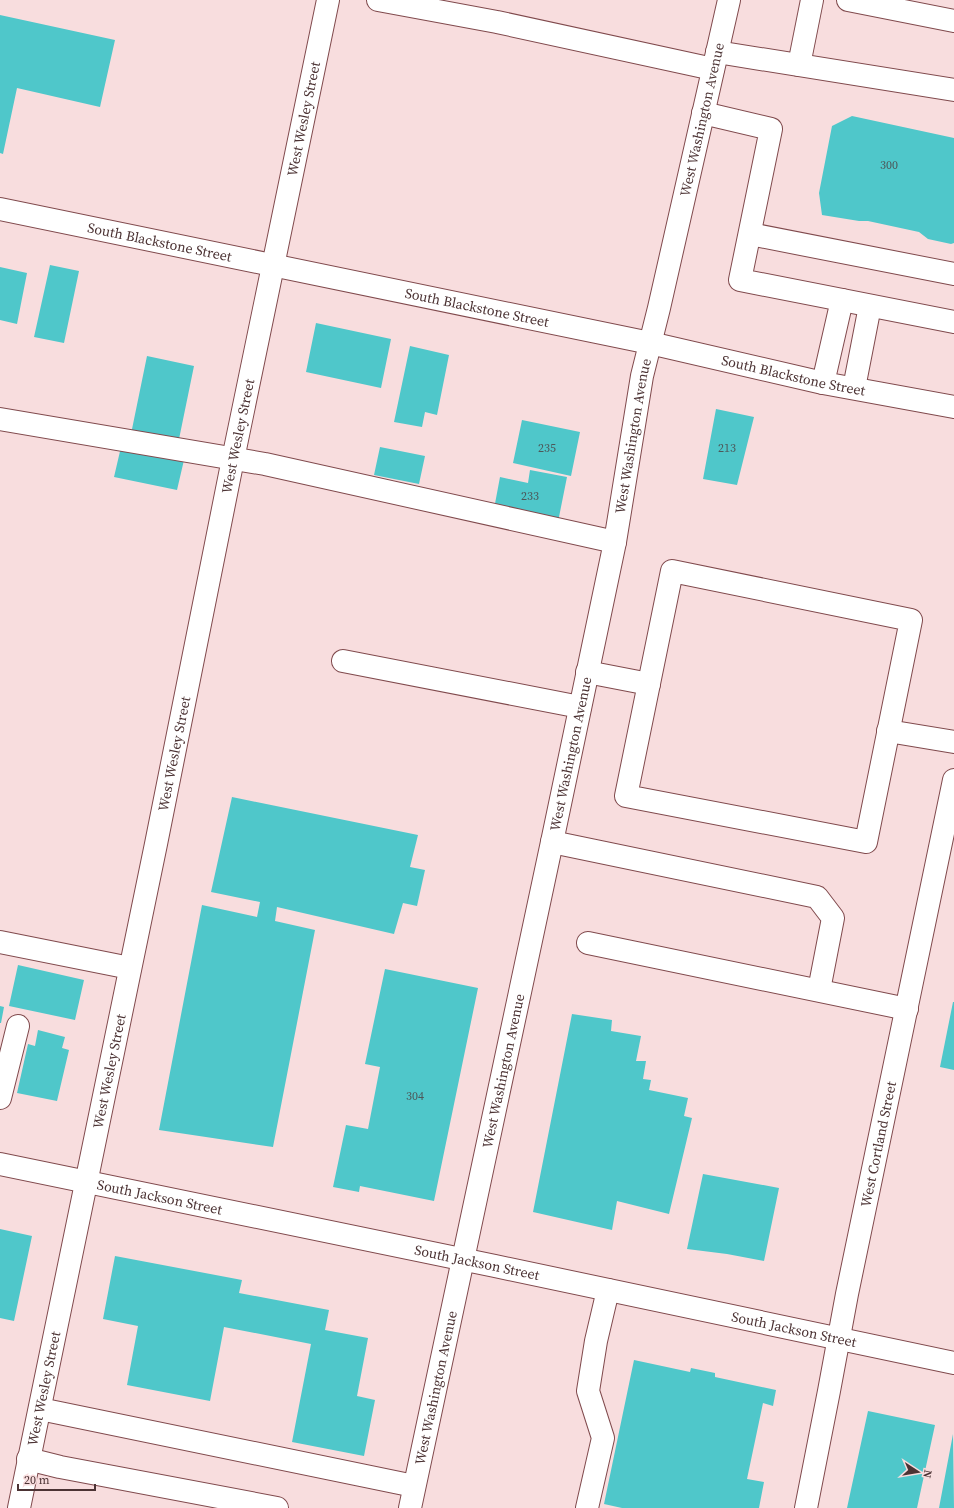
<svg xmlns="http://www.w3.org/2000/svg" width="954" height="1508" viewBox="0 0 954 1508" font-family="'Source Serif 4',serif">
<rect width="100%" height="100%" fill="#f8ddde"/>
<path fill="#4fc7ca" d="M0,15L115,40L100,107L17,88L3,154L0,153Z
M852,116L954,138V243L951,244L928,239L919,232L868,221H859L822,215L819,193L832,126Z
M50,265L79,271L64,343L34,337Z
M0,267L27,273L17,324L0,320Z
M316,323L391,339L381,388L306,372Z
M410,346L449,355L437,415L425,412L422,427L394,422Z
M147,356L194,366L178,444L131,434Z
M716,409L754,417L737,485L703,479Z
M522,420L580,432L571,476L513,463Z
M121,447L184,460L177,490L114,477Z
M380,447L425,456L419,484L374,475Z
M530,470L567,477L558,522L494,509L500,477L528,483Z
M232,797L418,835L410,867L425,870L417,906L403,903L394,934L277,907L275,921L315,930L273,1147L159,1130L202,905L257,917L260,902L211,892Z
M18,965L84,980L75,1020L9,1006Z
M385,969L478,988L434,1201L360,1186L359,1192L333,1187L346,1125L368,1129L380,1067L365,1064Z
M953,1002H954V1070L940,1067Z
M0,1006L4,1007L1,1023H0Z
M572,1014L612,1020L611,1031L641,1036L636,1061H646L643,1079L651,1080L649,1090L688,1098L684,1116L692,1118L669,1214L617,1201L612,1230L533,1212Z
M38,1030L65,1037L62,1048L69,1050L57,1101L17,1093L28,1044L35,1046Z
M703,1174L779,1188L764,1261L727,1254L687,1249Z
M0,1229L32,1236L14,1321L0,1318Z
M115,1256L242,1280L239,1293L329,1310L325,1330L368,1338L357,1396L375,1400L364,1456L292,1442L311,1344L224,1327L210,1401L127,1385L138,1326L103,1319Z
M634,1360L690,1372L691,1368L715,1373V1377L776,1390L773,1406L763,1403L747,1479L764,1482L759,1508H622L604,1504Z
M868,1411L935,1425L917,1508H847Z
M953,1434L954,1508H939Z"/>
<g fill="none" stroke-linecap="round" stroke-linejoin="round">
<g stroke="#804a4d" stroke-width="24">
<g id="minor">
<path d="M378,0L497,22L713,69"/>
<path d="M848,0L954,21"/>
<path d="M717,52L954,90"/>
<path d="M799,65L812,0"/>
<path d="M703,113L771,129L740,280L954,322"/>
<path id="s1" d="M0,209L650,343"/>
<path d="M750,234L954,274"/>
<path d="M823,383L842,300"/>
<path d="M854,388L870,306"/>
<path d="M0,419L265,464L615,542"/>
<path d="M672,571L911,620L866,842L626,796Z"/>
<path d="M343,661L580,707"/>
<path d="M587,672L649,684"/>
<path d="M888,731L954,742"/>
<path d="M552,842L817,897L833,918L819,990"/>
<path d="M0,942L130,968"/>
<path d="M588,943L907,1009"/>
<path d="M0,1098L18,1026"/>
<path id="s2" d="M0,1164L495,1266L954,1363"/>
<path d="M40,1409L414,1486"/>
<path d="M28,1459L60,1467L277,1508"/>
<path id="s3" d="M19,1508L156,844L233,459L328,0"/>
<path d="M587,1508L603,1438L588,1391L596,1341L608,1290"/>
<path id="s4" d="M806,1508L829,1391L847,1294L954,780"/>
</g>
</g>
<g stroke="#804a4d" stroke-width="24">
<g id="major">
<path id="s5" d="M650,343L823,383L954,407"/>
<path id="s6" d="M410,1508L552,842L615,542L642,376L659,308L729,0"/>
</g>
</g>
<use href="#minor" stroke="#fff" stroke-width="22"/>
<use href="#major" stroke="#fff" stroke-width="22"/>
</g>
<g text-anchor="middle" stroke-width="4" stroke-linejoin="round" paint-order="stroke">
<g font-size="12" fill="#4d585a">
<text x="889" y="169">300</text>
<text x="547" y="452">235</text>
<text x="727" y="452">213</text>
<text x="530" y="500">233</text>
<text x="415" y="1100">304</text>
</g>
<g font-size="14" fill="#4c3334" stroke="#f8ddde">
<text dy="5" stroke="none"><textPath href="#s3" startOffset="1418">West Wesley Street</textPath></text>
<text dy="5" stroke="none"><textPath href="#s6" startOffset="1419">West Washington Avenue</textPath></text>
<text dy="5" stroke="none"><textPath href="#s1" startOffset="163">South Blackstone Street</textPath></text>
<text dy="5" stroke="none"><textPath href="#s1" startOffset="487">South Blackstone Street</textPath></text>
<text dy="5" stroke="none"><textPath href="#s5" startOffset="147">South Blackstone Street</textPath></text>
<text dy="5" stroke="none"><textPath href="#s6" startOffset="1095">West Washington Avenue</textPath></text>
<text dy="5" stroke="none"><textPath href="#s3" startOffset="1094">West Wesley Street</textPath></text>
<text dy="5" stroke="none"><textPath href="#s3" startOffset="770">West Wesley Street</textPath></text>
<text dy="5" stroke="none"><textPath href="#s6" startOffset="771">West Washington Avenue</textPath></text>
<text dy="5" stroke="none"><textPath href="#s6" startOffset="447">West Washington Avenue</textPath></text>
<text dy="5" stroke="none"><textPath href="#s3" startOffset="446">West Wesley Street</textPath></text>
<text dy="5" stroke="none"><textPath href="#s4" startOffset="371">West Cortland Street</textPath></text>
<text dy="5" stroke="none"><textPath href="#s2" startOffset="163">South Jackson Street</textPath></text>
<text dy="5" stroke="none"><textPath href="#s2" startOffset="487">South Jackson Street</textPath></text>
<text dy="5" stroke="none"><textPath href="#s2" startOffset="811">South Jackson Street</textPath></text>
<text dy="5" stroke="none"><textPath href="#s6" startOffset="123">West Washington Avenue</textPath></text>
<text dy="5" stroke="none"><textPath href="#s3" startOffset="122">West Wesley Street</textPath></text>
</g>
</g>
<g transform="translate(918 1472) rotate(102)" stroke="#f8ddde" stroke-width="3" paint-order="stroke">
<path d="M0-3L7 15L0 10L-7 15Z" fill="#4c3334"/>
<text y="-6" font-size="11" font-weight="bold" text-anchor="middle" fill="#4c3334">N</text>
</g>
<path d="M18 1484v6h77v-6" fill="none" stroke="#4c3334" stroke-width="2"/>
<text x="24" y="1484" font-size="12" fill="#4c3334" stroke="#f8ddde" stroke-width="3" paint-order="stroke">20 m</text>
</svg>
